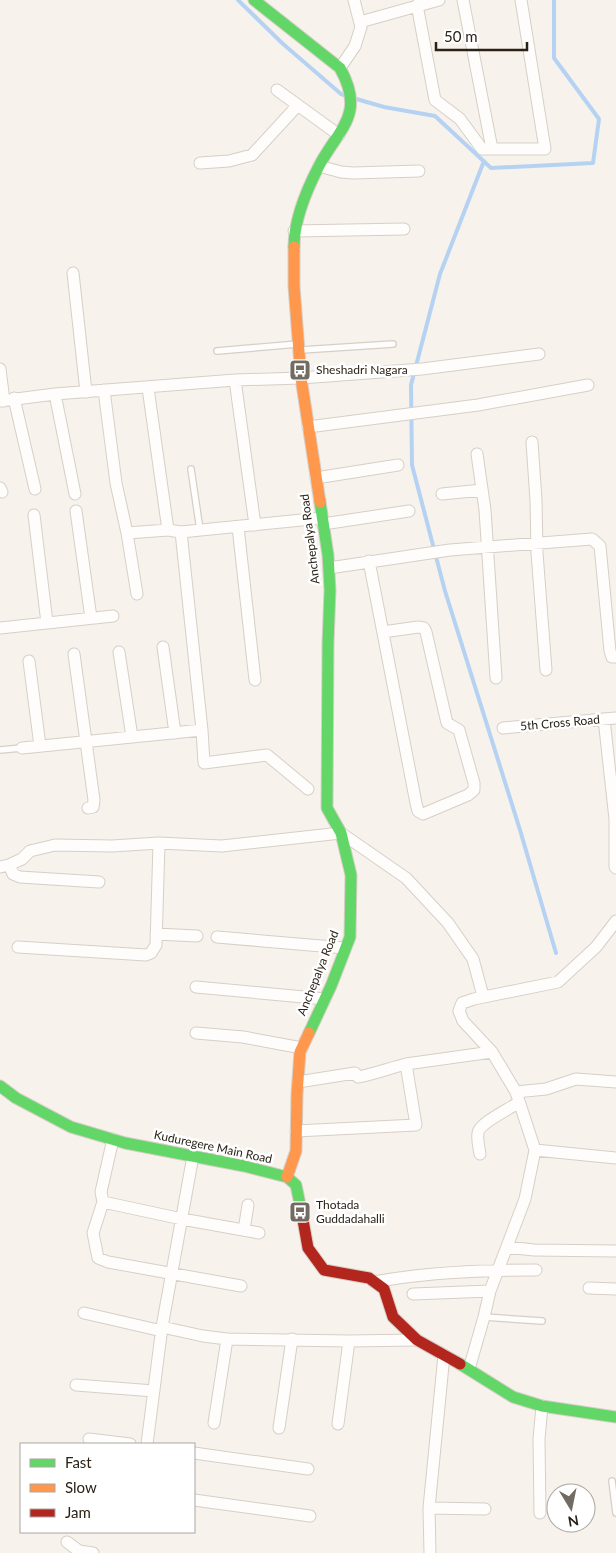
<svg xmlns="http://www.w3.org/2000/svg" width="616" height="1553" viewBox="0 0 616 1553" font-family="Lato,sans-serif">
<rect width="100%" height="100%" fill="#f7f2ec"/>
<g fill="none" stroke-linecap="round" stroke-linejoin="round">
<path stroke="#b6d2f3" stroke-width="4" d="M238,0L282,43L341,94L346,96
M353,98L384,107L435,116L491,168L593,163L599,119L554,58V0
M484,161L440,274L411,385L412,465L445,591L520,830L556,953"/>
<g stroke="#d6cfc7" stroke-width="8">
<path id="lane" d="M301,350L393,344
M217,351L298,344
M191,469L200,530
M0,750L22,748
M484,1317L542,1321
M612,1481L616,1513"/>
</g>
<g stroke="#d6cfc7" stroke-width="13">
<path id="street" d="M463,0L492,149
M417,5L435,100L460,119L482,149H545L521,0
M360,22L439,0
M340,68L355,46L361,27L354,0
M277,90L339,135
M200,163L229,161L252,155L298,105
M319,166L341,172L353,173L419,171
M294,231L404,229
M73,273L86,392
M0,369L4,401
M235,380L255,525
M148,388L168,530
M104,390L116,483L127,533
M55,394L75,494
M14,398L35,489
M0,401L55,394L235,380L301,378L422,369L539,354
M308,427L478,405L588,385
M532,442L536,500L537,553L546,670
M477,454L485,510L496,678
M316,478L398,465
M0,488L2,492
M442,494L482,490
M76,511L91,618
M34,515L47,623
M323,524L409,511
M238,527L255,680
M181,532L202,730
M369,561L416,803L418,811L423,814L468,795L474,790V783L459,730L447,723L426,632L424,628L418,627L383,632
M329,568L450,550L592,539L600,546L610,651L612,657H616
M137,594L127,533L168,530L181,532L322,518
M0,628L113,616
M163,647L175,733
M119,652L132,737
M74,654L94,800L93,807L88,808
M29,661L40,746
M604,719L615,819V867L616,868
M503,728L616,718
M22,748L202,730L204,763L267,755L308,789
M9,865L13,874L20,877L99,882
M0,867L9,865L22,859L30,851L55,845L112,846L159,843L222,846L341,833L406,878L448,923L473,959L483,996
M156,934L197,936
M217,937L345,948
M18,947L146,955L151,953L156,945L159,843
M196,987L325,999
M196,1033L243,1037L302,1048
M298,1082L355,1073L358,1077C375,1074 390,1068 406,1064
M516,1092L546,1089L576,1079L616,1082
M296,1131L416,1125L406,1064L492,1052
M113,1139L101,1192L103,1202L93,1233L98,1258L108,1262L241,1286
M535,1150L616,1158
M480,1154C479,1148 477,1140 478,1133C479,1123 510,1109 519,1102
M103,1202L182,1219L259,1233
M244,1230L248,1205
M507,1247L534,1250L616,1251
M374,1282C427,1272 482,1270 536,1270
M589,1288L616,1289
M413,1294L490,1291
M84,1313L162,1331
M162,1327L203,1336L227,1339L349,1341L417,1340
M469,1369L484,1317L490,1291L525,1199L535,1150L516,1092L492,1052L463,1021L459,1011L462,1003L474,999L558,982L596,947L616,921
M76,1385L154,1391
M214,1423L227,1339
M338,1424L349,1341
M279,1428L292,1339
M89,1439L130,1444
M147,1444L162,1327L193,1156
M194,1453L308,1469
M194,1500L310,1516
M429,1508L485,1509
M540,1513L539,1439L542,1406
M67,1542L79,1551L93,1553
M430,1553L429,1508L444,1355"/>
</g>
<g stroke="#d6cfc7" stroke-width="13">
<path id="fast" d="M254,0L340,68C366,115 339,128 319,166C306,191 294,219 294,247
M309,1033L331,986L350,937L351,875L341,833L327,808L328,643L330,590L328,555L320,502
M0,1086L16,1098L71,1127L125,1143L244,1166L287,1177L296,1185L301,1209
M460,1364L513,1397L542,1406L616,1417"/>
</g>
<g stroke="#d6cfc7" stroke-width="13">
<path id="slow" d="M294,247V286L301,378L320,502
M287,1177L296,1151L297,1094L300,1052L309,1033"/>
</g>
<g stroke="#d6cfc7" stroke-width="13">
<path id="jam" d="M301,1209L308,1248L324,1270L369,1278L384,1289L393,1317L417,1340L460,1364"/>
</g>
<use href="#lane" stroke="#fefdfc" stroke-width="5.5"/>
<use href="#street" stroke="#fefdfc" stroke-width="11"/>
<use href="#fast" stroke="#63d668" stroke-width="11"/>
<use href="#slow" stroke="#ff974d" stroke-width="11"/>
<use href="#jam" stroke="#b3261e" stroke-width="11"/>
</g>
<defs>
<g id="bus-square" transform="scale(1.125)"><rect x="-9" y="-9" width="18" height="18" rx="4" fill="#726b62" stroke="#fff"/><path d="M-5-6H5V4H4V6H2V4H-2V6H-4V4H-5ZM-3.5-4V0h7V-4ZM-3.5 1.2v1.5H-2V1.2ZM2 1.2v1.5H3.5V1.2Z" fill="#fff"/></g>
</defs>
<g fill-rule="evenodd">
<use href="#bus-square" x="300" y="370"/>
<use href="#bus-square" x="300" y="1212"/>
</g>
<g text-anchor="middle" stroke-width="5" stroke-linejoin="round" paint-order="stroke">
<g font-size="12" fill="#2a2217" stroke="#fff" text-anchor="start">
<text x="316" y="374">Sheshadri Nagara</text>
<text x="316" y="1209">Thotada<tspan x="316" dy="14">Guddadahalli</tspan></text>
</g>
<g font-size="12" fill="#2a2217" stroke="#fff">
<text transform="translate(310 539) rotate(-97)" y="4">Anchepalya Road</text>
<text transform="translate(560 723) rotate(-5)" y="4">5th Cross Road</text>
<text transform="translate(318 973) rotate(-68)" y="4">Anchepalya Road</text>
<text transform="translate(213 1147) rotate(12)" y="4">Kuduregere Main Road</text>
</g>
</g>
<rect x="20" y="1443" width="175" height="90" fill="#ffffff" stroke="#aaa7a2"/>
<rect x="30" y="1459" width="25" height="8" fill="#63d668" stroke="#aaa7a2"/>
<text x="65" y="1468" font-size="15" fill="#2a2217">Fast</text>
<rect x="30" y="1484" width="25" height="8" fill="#ff974d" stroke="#aaa7a2"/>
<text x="65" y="1493" font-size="15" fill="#2a2217">Slow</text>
<rect x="30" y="1509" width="25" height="8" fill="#b3261e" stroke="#aaa7a2"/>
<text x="65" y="1518" font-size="15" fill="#2a2217">Jam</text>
<g transform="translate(571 1508) rotate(170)"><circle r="24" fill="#ffffff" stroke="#aaa7a2"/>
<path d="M0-4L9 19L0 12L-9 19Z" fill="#726b62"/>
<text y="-8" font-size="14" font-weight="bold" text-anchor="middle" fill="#2a2217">N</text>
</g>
<path d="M436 42v8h91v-8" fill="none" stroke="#2a2217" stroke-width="2.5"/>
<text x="444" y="42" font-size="15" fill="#2a2217" stroke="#ffffff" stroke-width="4" paint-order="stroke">50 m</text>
</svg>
